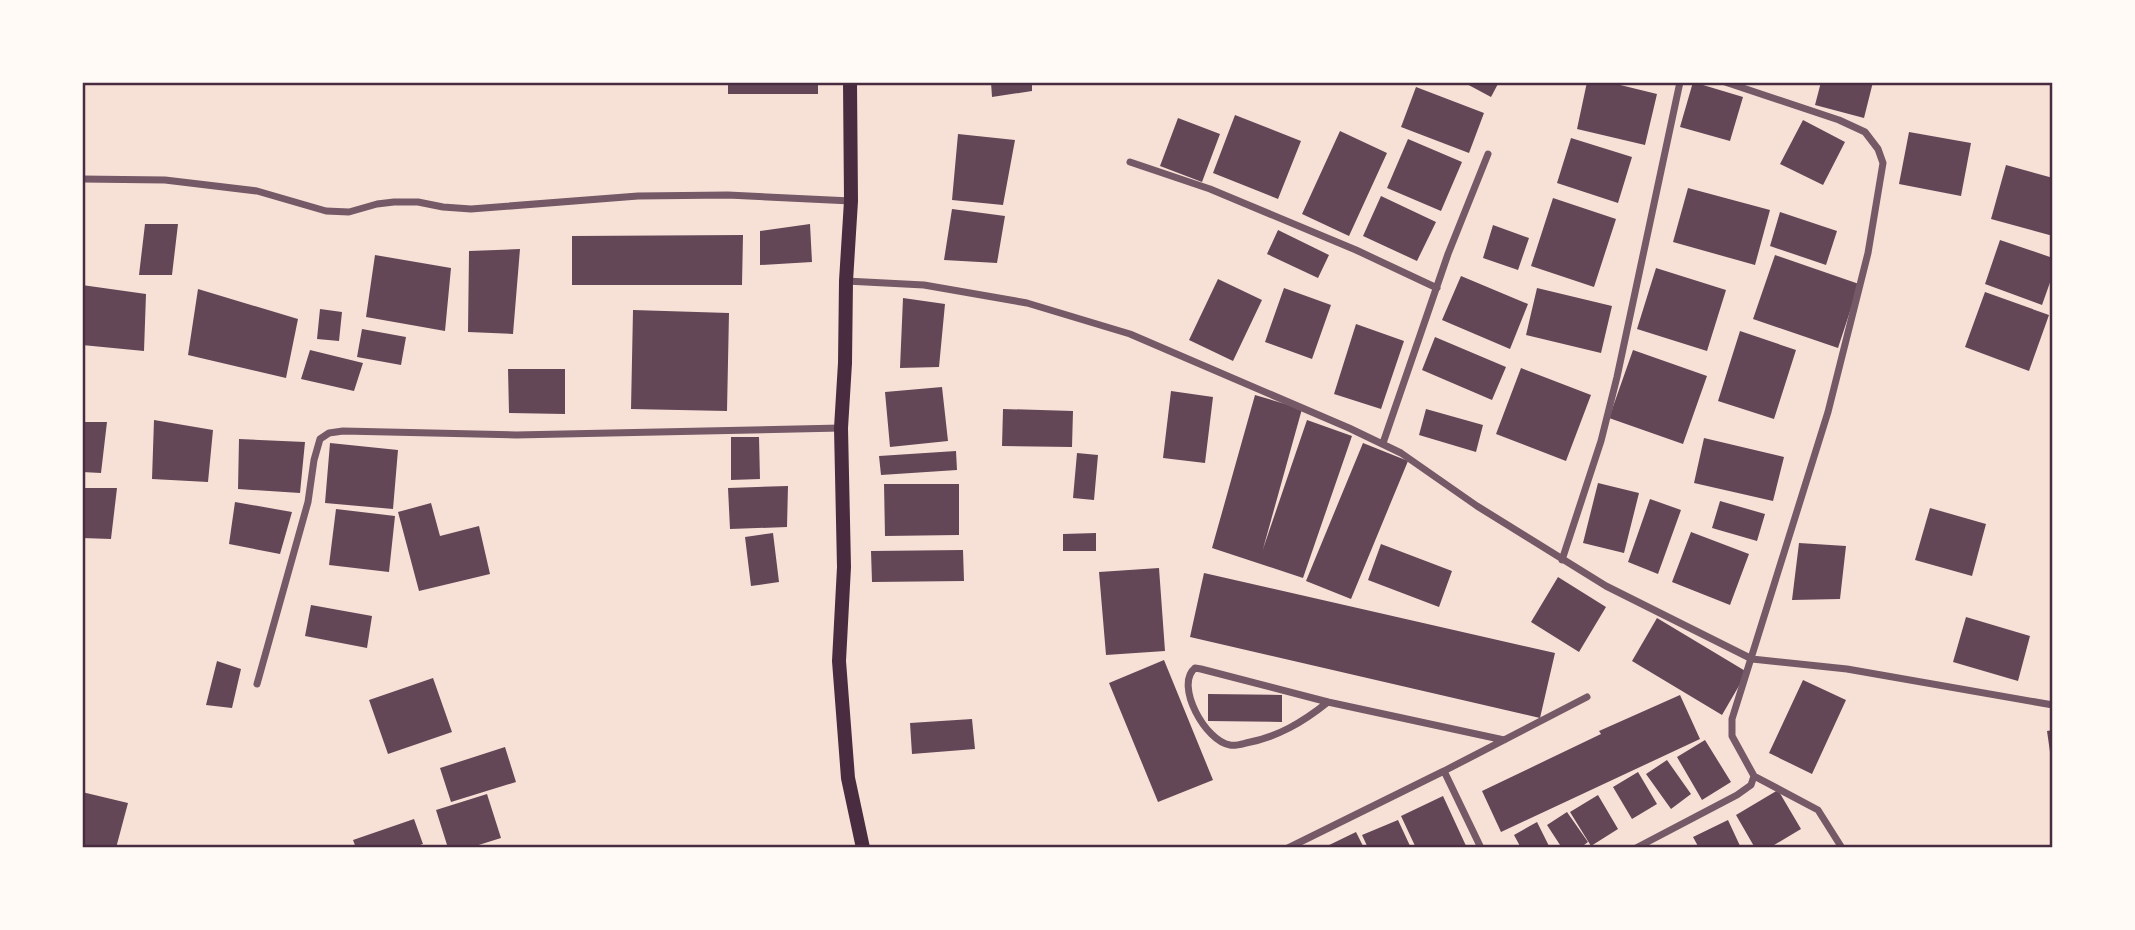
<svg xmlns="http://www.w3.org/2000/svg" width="2135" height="930" viewBox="0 0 2135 930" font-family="'IBM Plex Sans',sans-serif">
<rect width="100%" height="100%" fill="#f7e1d7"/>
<path fill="#644757" d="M728,82H818V94H728Z
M991,82H1032V91L992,97Z
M1463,82H1499L1491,97Z
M1587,82H1608L1657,94L1645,145L1577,129Z
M1693,82L1743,97L1730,141L1680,127Z
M1821,82H1873L1864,118L1815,105Z
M1416,87L1484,113L1469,153L1401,127Z
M1235,115L1301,141L1278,199L1213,173Z
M1178,118L1220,134L1202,182L1160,166Z
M1803,120L1845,142L1823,185L1780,164Z
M1340,131L1387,153L1349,236L1302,214Z
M1909,132L1971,143L1961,196L1899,184Z
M958,134L1015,140L1003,205L952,200Z
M1571,138L1632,157L1618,203L1557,183Z
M1408,139L1462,162L1441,211L1387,188Z
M2006,165L2053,178V236L1991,219Z
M1688,188L1770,210L1755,265L1673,242Z
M1381,196L1436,222L1417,261L1363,236Z
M1553,198L1616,219L1594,287L1531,266Z
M952,209L1005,216L997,263L944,260Z
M1780,212L1837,231L1826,265L1770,246Z
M145,224H178L172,275H139Z
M810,224L812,262L760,265V231Z
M1493,225L1529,238L1518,270L1483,258Z
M1278,230L1329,255L1318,278L1267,254Z
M743,235L742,285H572V236Z
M2000,240L2053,258V274L2042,305L1985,284Z
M520,249L513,334L468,332L469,251Z
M375,255L451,268L445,331L366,317Z
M1775,255L1859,284L1838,348L1753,319Z
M1656,268L1726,290L1707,351L1637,329Z
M1461,276L1528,304L1510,349L1442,320Z
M1218,279L1262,300L1233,361L1189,340Z
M82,285L146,294L144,351L82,345Z
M1284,288L1331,305L1312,359L1265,342Z
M1537,288L1612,306L1601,353L1526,335Z
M198,289L298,319L286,378L188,355Z
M1985,292L2049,315L2029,371L1965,347Z
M903,298L945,304L939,367L900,368Z
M320,309L342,312L339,341L317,339Z
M633,310L729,313L727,411L631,409Z
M1356,324L1404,341L1381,409L1334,394Z
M362,329L406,337L401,365L357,357Z
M1740,331L1796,350L1774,419L1718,401Z
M1435,337L1506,367L1492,400L1422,370Z
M310,350L363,363L354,391L301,379Z
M1633,350L1707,376L1683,444L1609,418Z
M1521,368L1591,395L1566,461L1496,434Z
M508,369H565V414L509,413Z
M942,387L948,441L890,447L885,392Z
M1171,391L1213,397L1205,463L1163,458Z
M1255,395L1302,409L1263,549L1307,420L1352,436L1303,578L1212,548Z
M1003,409L1073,411L1072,447L1002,446Z
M1426,409L1483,425L1476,452L1419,435Z
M154,420L213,430L208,482L152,479Z
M82,422H107L101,473L82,472Z
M731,437H759L760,479L731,480Z
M1704,438L1784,457L1773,501L1694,483Z
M239,439L305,442L300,493L238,489Z
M330,443L398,450L393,509L325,503Z
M1363,443L1408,461L1351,599L1306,581Z
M956,451L957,470L881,475L879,456Z
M1077,453L1098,455L1094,500L1073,498Z
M1598,483L1639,493L1624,553L1583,543Z
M884,484H959V535L885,536Z
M788,486L787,527L730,529L728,488Z
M82,488H117L111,539L82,538Z
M1650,499L1681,510L1658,574L1628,562Z
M1720,501L1765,514L1757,541L1712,528Z
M235,502L292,512L280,554L229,544Z
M431,503L440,536L479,526L490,574L419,591L398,512Z
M1930,508L1986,524L1972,576L1915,560Z
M336,509L395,516L389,572L329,565Z
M1691,532L1749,554L1730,605L1672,582Z
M773,533L779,582L751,586L745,537Z
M1096,533V551H1063V534Z
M1799,543L1846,546L1840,599L1792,600Z
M1381,544L1452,571L1439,607L1368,580Z
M963,550L964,581L872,582L871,551Z
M1159,568L1165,651L1106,655L1099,572Z
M1204,573L1555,653L1540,718L1190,637Z
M1558,577L1606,607L1579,652L1531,622Z
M311,605L372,616L367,648L305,636Z
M1966,617L2030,636L2018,681L1953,662Z
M1657,618L1747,672L1722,715L1632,661Z
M1164,660L1213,780L1158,802L1109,683Z
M217,661L241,669L232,708L206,705Z
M433,678L452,732L388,754L369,700Z
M1803,680L1846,700L1812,774L1769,753Z
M1208,694L1282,695V722L1208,721Z
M1680,695L1700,739L1501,832L1482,791L1601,734L1599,731Z
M972,719L975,749L912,754L910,723Z
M2053,730V758L2051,759L2047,731Z
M1705,740L1731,782L1702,800L1677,757Z
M505,747L516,782L451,802L440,768Z
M1667,760L1691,794L1671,809L1646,774Z
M1638,772L1657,804L1632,819L1613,787Z
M1778,790L1801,829L1769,848H1755L1736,815Z
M82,792L128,803L116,848H82Z
M487,794L501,838L469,848H448L436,810Z
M1598,795L1618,829L1591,846L1570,812Z
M1443,796L1467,848H1416L1401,816Z
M1567,812L1588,842L1580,848H1562L1547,825Z
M414,819L423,844L411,848H356L353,840Z
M1398,820L1411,848H1368L1362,835Z
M1728,820L1741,848H1699L1693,837Z
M1537,822L1550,848H1521L1514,835Z
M1356,832L1364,848H1323Z"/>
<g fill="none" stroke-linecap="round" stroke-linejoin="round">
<path stroke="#755966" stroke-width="7" d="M1130,162L1210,189L1356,250L1437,288
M82,179L165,180L257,191L326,211L349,212L377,204L394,202H418L443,207L471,209L638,196L728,195L851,201
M846,281L924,285L1027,303L1130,334L1349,428L1401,453L1477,506L1606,586L1752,659L1847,669L2053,705
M1383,443L1448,254L1488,154
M1562,560L1601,441L1617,377L1680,82
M257,684L308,502L314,460L320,439L329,433L343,431L516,435L841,428
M1328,702C1303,722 1278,737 1246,743C1242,744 1235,746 1230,745C1206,742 1174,685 1195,668L1201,669L1328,702L1504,740
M1754,776L1818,810L1842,848
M1288,848L1444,771
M1481,848L1444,771L1587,697
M1636,848L1737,795L1751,785L1754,776L1732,736V719L1828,412L1868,253L1883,163L1878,149L1865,132L1839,120L1725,82"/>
<path stroke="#4a2c40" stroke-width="14" d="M850,82L851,201L846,281L845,363L841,428L844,567L839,661L848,778L863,848"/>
</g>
<rect width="2135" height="930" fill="none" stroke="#fffaf5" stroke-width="168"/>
<rect x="84" y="84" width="1967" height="762" fill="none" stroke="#4a2c40" stroke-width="2.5"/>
</svg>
